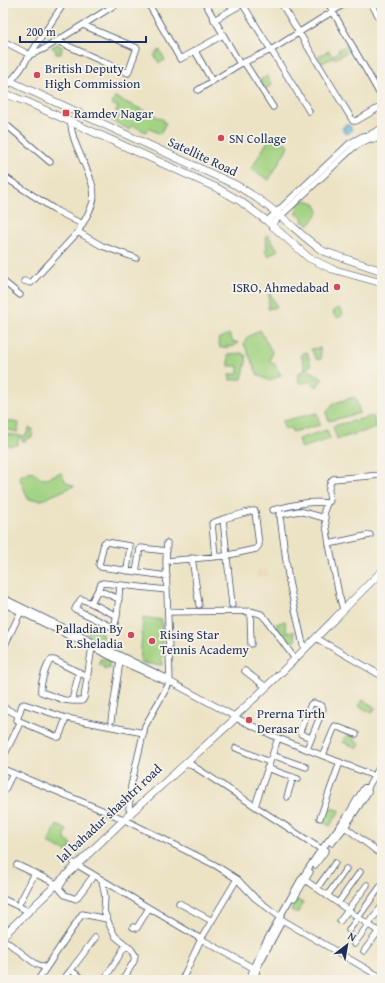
<svg xmlns="http://www.w3.org/2000/svg" width="385" height="983" viewBox="0 0 385 983" font-family="'Gentium Book Plus',serif">
<rect width="100%" height="100%" fill="#f7f3e8"/>
<filter id="ink" filterUnits="userSpaceOnUse"><feTurbulence type="fractalNoise" baseFrequency=".025" numOctaves="2"/><feDisplacementMap in="SourceGraphic" scale="8" xChannelSelector="R" yChannelSelector="G"/><feConvolveMatrix kernelMatrix="1 2 1 2 8 2 1 2 1" color-interpolation-filters="sRGB"/></filter>
<filter id="wash" filterUnits="userSpaceOnUse"><feTurbulence type="fractalNoise" baseFrequency=".012" numOctaves="4" result="noise"/><feDisplacementMap in="SourceGraphic" scale="16" xChannelSelector="R" yChannelSelector="G"/><feGaussianBlur stdDeviation="0.9" result="paint"/><feColorMatrix in="noise" values="0 0 0 0 0 0 0 0 0 0 0 0 0 0 0 0 0 1.4 0 .05"/><feComposite in="paint" operator="in"/></filter>
<g filter="url(#wash)">
<rect width="100%" height="100%" fill="#ece3c5"/>
<path fill="#ecd7ba" d="M267,569L268,576L257,578L256,571Z
M259,970L275,980H255Z"/>
<path fill="#a1d281" stroke="#5e8070" d="M57,44L62,47L61,54H56L55,49L51,47Z
M346,45L349,51L335,59L333,55L339,52L338,50Z
M160,50L165,60L159,63L154,55Z
M329,51L333,58L322,63L318,56Z
M267,76L272,85L265,89L260,80Z
M115,97L164,120L163,122L166,123L160,134L148,128L146,132L132,125L130,130L112,121L118,107L112,104Z
M272,134L289,145L269,180L251,169Z
M306,200L315,203L319,211L312,222L309,224L302,221L303,218L298,214L297,215C296,206 298,202 306,200Z
M268,235L278,250L268,256L265,251L267,248L266,236Z
M269,293H270L277,307L268,309Z
M333.5 313a4.5 4.5 0 1 1 9 0a4.5 4.5 0 1 1-9 0Z
M260,330L272,352L270,360L272,364L274,363L281,375L270,381L258,375L244,344L246,338Z
M229,334L233,342H237L238,343L234,346L220,348L218,339Z
M320,348L321,359L317,360L311,349Z
M307,352L311,366L305,368L323,378L317,387L310,382L301,383L299,382L298,376L300,372L304,371L305,368L301,354Z
M242,353L246,356V362L242,379L230,380L229,374H238V366H229L228,354Z
M355,397L360,413L329,421L326,413L334,403Z
M317,413L320,425L292,432L291,428L285,430L282,421Z
M373,416L377,428L337,439L333,426Z
M3,420L19,423L18,432L3,429Z
M29,428L33,429L32,437L26,439V441H22V438H18V445L9,446L3,439V434L25,436L27,433H28Z
M327,430L330,439L301,448L298,439Z
M32,471L43,479L61,473L66,482L74,486L42,500L28,499L19,476Z
M143,617L162,620V665L140,663Z
M285,621L287,632L294,631L296,641L290,642C286,636 278,630 276,624Z
M91,627L102,633L101,635L103,636L100,641L87,634Z
M100,659H109V669L103,668L104,665H100Z
M363,700L375,708L372,713L359,706Z
M346,735L356,739L355,741L360,744L358,748L343,742Z
M329,808L340,810L330,826L321,821Z
M57,825L67,830L65,834L66,841L72,844L67,852L48,843Z
M297,900L303,903L297,914L291,910Z"/>
<path fill="#5eaed9" stroke="#3c6e9c" d="M342.5 129a4.5 4.5 0 1 1 9 0a4.5 4.5 0 1 1-9 0Z"/>
</g>
<g filter="url(#ink)">
<g fill="none" stroke-linecap="round" stroke-linejoin="round">
<g stroke="#3a4a6d" stroke-width="7">
<path id="minor" d="M148,3L180,59L223,35
M205,3L240,64L271,50L309,111
M242,3L271,50L346,3
M281,3L353,121H356L382,106
M328,3L382,98
M371,3L382,22
M214,20L244,3
M3,41L30,55L44,49L118,3
M57,41L128,73L137,48L83,25
M195,51L212,81
M244,62L273,107
M198,90L240,64
M3,91L20,70L64,3
M3,122L50,162
M71,123C71,147 99,181 93,202C90,212 83,223 78,232L102,246L136,258
M371,134L382,128
M3,176L57,211L82,224
M267,221L350,143L363,136L382,134
M271,225L354,147L369,139H382
M3,281L20,295
M24,281L31,283L78,232
M327,503L324,511L329,544L370,535
M279,509L289,582L304,649
M273,510C291,506 309,500 327,503L330,501C329,493 327,485 333,479L382,475
M279,515L299,511L325,518
M223,519L232,605
M329,544L339,595L343,609
M192,558L199,605
M166,561L224,556L256,549L259,545L255,511H252L223,519L212,523L215,557
M127,571L130,546L106,542L104,543L99,565L101,567L167,576
M136,572L140,549L141,548L167,551
M98,590L119,599
M3,598L168,679L169,681L234,716
M3,603L120,661L165,681
M91,603L81,599L75,609L112,627H114L117,616L120,585
M250,611L251,644
M168,612L250,611L261,614L265,618L295,659
M117,616L91,603L101,584L103,583L167,590
M316,638L382,676
M3,649L22,609
M245,671L266,687
M79,672L72,701L64,700L41,692C40,685 46,665 51,660H54L88,677
M72,701H82L84,698L92,647
M3,707L16,714
M66,718L59,737H57L17,720L22,705L24,704L66,718L144,733
M236,718L278,738L382,779
M111,721L120,661
M236,748L269,762
M307,749L323,709L322,706L314,703L311,704L300,731L301,734L311,738
M272,755L306,767
M323,755L335,726L356,734
M3,758L19,725
M187,762L324,851
M267,768L298,779
M3,769L121,818L215,865L237,879L255,898L280,917
M3,793L13,773
M287,797L293,777
M255,806L278,738
M129,809L131,786L145,726L170,682L166,561L167,543
M320,818L340,762
M345,827L382,855
M332,843L345,827L368,792V787
M74,863L201,939L255,969
M17,865L53,882
M315,865L326,850
M64,880L59,888L65,895L76,899L94,875
M102,880L105,897L104,911L110,926L115,936L131,949L135,955L134,961L123,980
M305,880L382,934
M317,888L335,863
M327,896L346,869
M294,898L310,872
M3,899L26,910
M179,903L212,921
M338,903L360,872
M18,906L35,873
M279,918L382,978
M340,921L367,885
M133,927L137,928L138,926L149,908
M349,930L380,887
M3,939L36,964L46,968L82,914L107,919
M354,944L382,906
M364,951L382,927
M38,980L46,968
M63,980L71,970
M83,980L71,970L95,938
M104,980L126,945
M182,980L201,939L237,879
M250,980L253,968L262,949L300,881L318,854L346,818L364,788L368,787L382,763
M254,980L258,966L281,923"/>
</g>
<g stroke="#3a4a6d" stroke-width="8">
<path id="major" d="M3,78L236,185C253,195 269,206 284,219C297,230 309,242 323,251L382,271
M3,93L27,102L217,188L240,201L267,221L309,258L332,269L382,283
M236,715C287,670 333,619 382,571
M3,935L8,931L132,812L236,718"/>
</g>
<use href="#minor" stroke="#fff" stroke-width="5.5"/>
<use href="#major" stroke="#fff" stroke-width="7"/>
</g>
</g>
<g fill="#d1495b" stroke="#f7f3e8" stroke-width="1.5">
<circle cx="37" cy="75" r="4"/>
<rect x="62" y="109" width="8" height="8" rx="2"/>
<circle cx="221" cy="138" r="4"/>
<circle cx="337" cy="287" r="4"/>
<circle cx="131" cy="635" r="4"/>
<circle cx="152" cy="641" r="4"/>
<circle cx="249" cy="720" r="4"/>
</g>
<g text-anchor="middle" stroke-width="3.5" stroke-linejoin="round" paint-order="stroke">
<g font-size="13" fill="#1b2f5e" stroke="#f7f3e8" text-anchor="start">
<text x="45" y="73">British Deputy<tspan x="45" dy="15">High Commission</tspan></text>
<text x="74" y="118">Ramdev Nagar</text>
<text x="229" y="143">SN Collage</text>
<text x="329" y="292" text-anchor="end">ISRO, Ahmedabad</text>
<text x="123" y="633" text-anchor="end">Palladian By<tspan x="123" dy="15">R.Sheladia</tspan></text>
<text x="160" y="639">Rising Star<tspan x="160" dy="15">Tennis Academy</tspan></text>
<text x="257" y="718">Prerna Tirth<tspan x="257" dy="15">Derasar</tspan></text>
</g>
<g font-size="13" fill="#1b2f5e" stroke="#f7f3e8">
<text transform="translate(203 156) rotate(25)" y="5">Satellite Road</text>
<text transform="translate(109 813) rotate(-43)" y="5">lal bahadur shashtri road</text>
</g>
</g>
<rect width="385" height="983" fill="none" stroke="#f7f3e8" stroke-width="16"/>
<g transform="translate(347 945) rotate(31)" stroke="#f7f3e8" stroke-width="3" paint-order="stroke">
<path d="M0-3L7 15L0 10L-7 15Z" fill="#1b2f5e"/>
<text y="-6" font-size="11" font-weight="bold" text-anchor="middle" fill="#1b2f5e">N</text>
</g>
<path d="M20 36v6h126v-6" fill="none" stroke="#1b2f5e" stroke-width="2"/>
<text x="26" y="36" font-size="12" fill="#1b2f5e" stroke="#f7f3e8" stroke-width="3" paint-order="stroke">200 m</text>
</svg>
